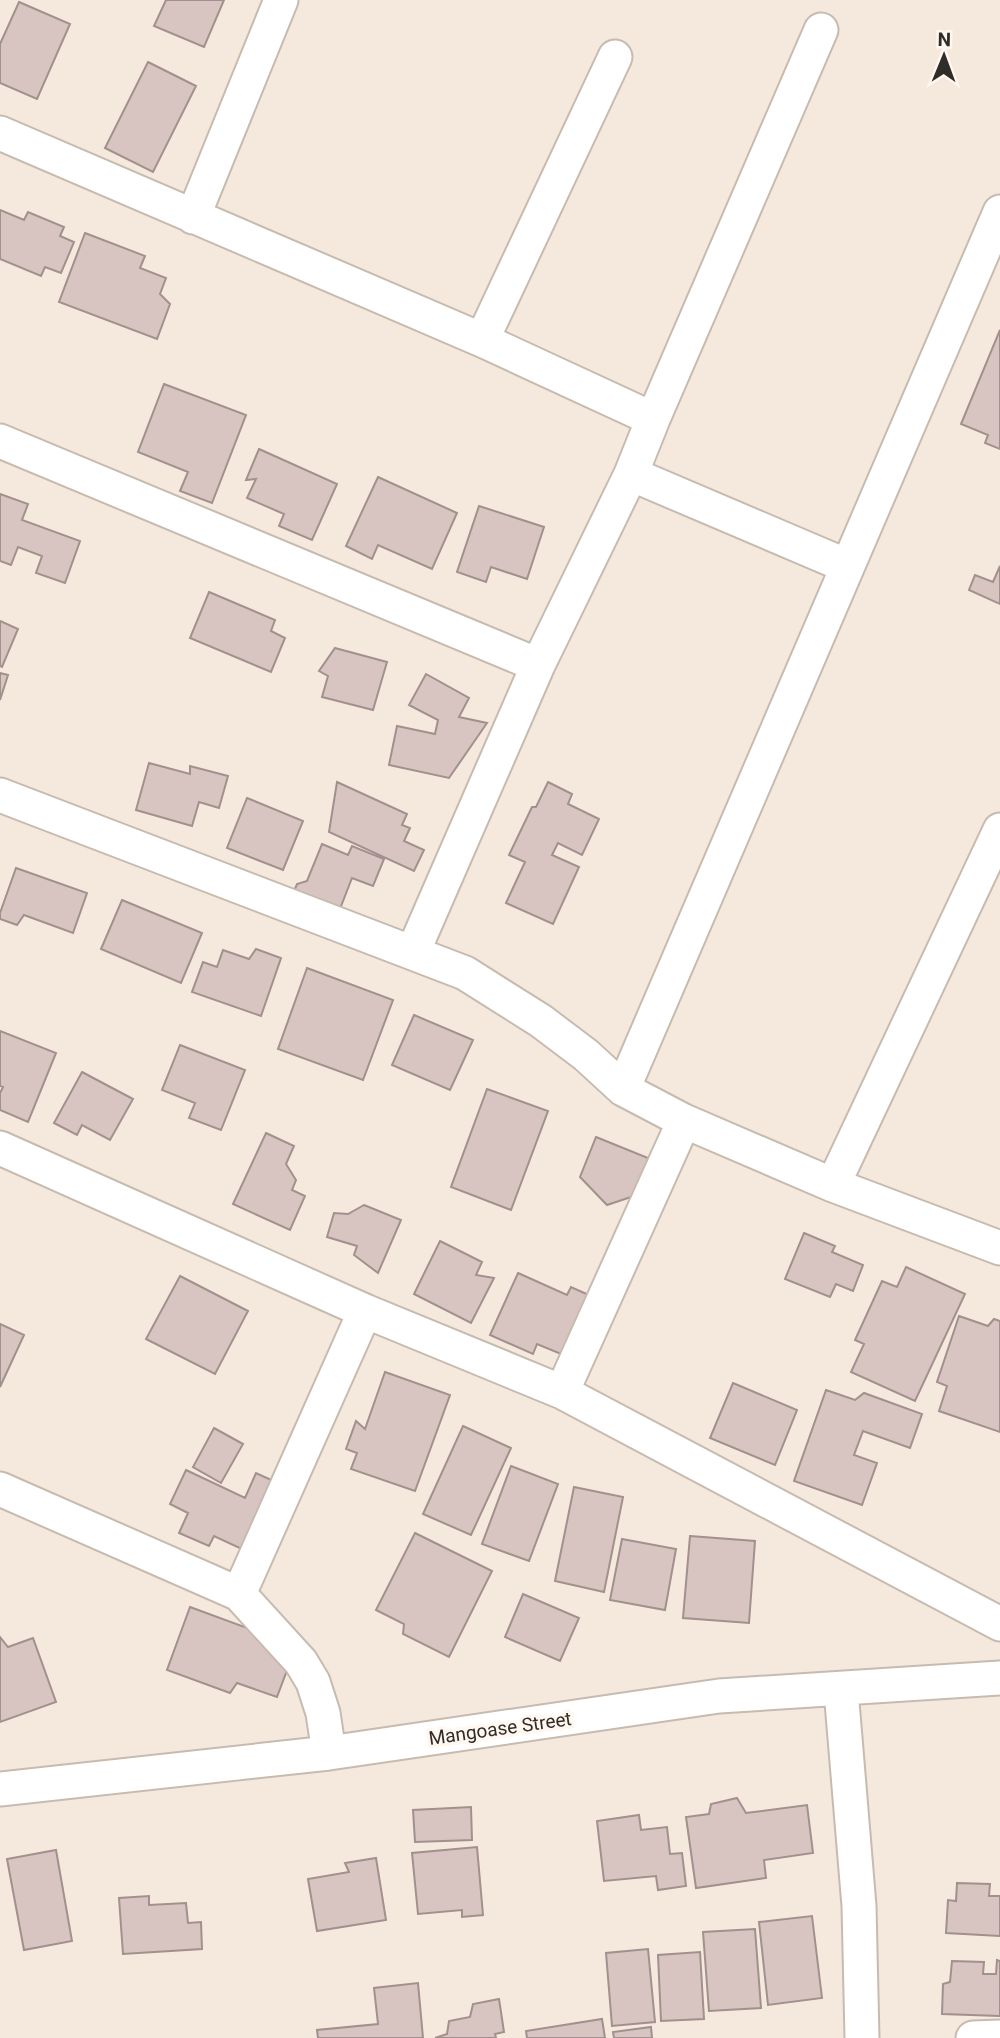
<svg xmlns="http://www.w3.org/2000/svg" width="1000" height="2038" viewBox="0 0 1000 2038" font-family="Roboto,sans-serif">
<rect width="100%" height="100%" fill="#f5e9dd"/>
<path fill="#d8c5c2" stroke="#a1908d" stroke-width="2" d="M166,0H224L204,47L154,26Z
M19,2L70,24L37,99L0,83V44Z
M148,62L196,86L153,172L105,148Z
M0,210L24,220L28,212L64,227L60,236L74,242L61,273L45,267L41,276L0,259Z
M85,233L145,256L140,268L166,278L160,294L170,304L157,339L59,302Z
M1000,330V449L985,443L988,435L961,424Z
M164,384L246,415L212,503L180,491L188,472L138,452Z
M259,449L337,484L312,540L279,526L284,514L247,498L256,479L246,480Z
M378,477L457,513L432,569L378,545L372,559L346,546Z
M0,494L28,504L22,520L80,541L65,583L36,573L42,556L18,547L11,565L0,561Z
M479,506L544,527L527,579L491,567L486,582L457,572Z
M1000,566V604L969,590L975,575L993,582Z
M209,592L275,620L271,631L285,638L271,672L190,638Z
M0,621L18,629L2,667L0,666Z
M335,648L387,662L373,710L322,697L328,676L319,671Z
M0,673L8,675L0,700Z
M426,674L469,698L459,717L487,723L449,778L389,765L397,726L435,734L438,720L409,705Z
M149,763L190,774V766L228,776L219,808L199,802L192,826L136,810Z
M337,782L407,814L402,825L410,828L404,841L424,850L414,871L329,832Z
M548,782L572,794L568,804L599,819L582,855L558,843L552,855L579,867L553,924L506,903L525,862L509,855L532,807H536Z
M247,798L303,821L283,870L227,848Z
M322,844L348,855L352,846L384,859L373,886L352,878L338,914L292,896L297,884L307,881Z
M16,868L87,893L73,933L24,915L17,925L0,919V913Z
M122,900L202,933L181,983L101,949Z
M256,949L281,958L261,1016L192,992L203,962L217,967L223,950L249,959Z
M307,968L393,1000L363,1080L278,1049Z
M414,1015L473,1040L450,1090L392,1065Z
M0,1031L56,1053L28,1122L0,1110V1093L3,1087L0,1086Z
M180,1045L245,1070L221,1130L189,1118L195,1103L162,1090Z
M82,1072L133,1099L110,1140L82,1125L77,1135L54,1123Z
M487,1089L548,1111L511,1210L451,1187Z
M266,1133L294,1146L286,1164L296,1180L292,1190L305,1196L290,1230L233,1204Z
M596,1137L653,1160L640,1194L607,1205L580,1177Z
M364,1205L401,1220L378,1273L354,1255L357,1246L327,1237L334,1213L348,1214Z
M804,1233L835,1246L832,1252L863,1265L853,1291L836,1284L830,1297L785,1279Z
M440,1241L482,1262L476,1275L494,1278L471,1323L414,1294Z
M906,1267L965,1294L915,1401L851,1372L864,1344L855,1340L882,1281L897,1287Z
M518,1273L567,1295L571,1287L600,1300L566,1356L537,1344L533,1354L490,1335Z
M180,1276L248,1311L215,1374L146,1339Z
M959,1316L988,1326L994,1319L1000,1321V1432L939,1411L947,1386L937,1382Z
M0,1324L24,1335L0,1387Z
M385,1372L450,1395L415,1491L351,1469L357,1453L346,1449L356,1421L365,1429Z
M733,1383L797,1410L775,1465L710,1438Z
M826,1390L855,1400L864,1393L922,1414L910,1448L863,1431L854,1455L877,1463L862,1505L794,1481Z
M463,1426L511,1448L471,1535L423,1514Z
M214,1428L243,1444L221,1483L193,1467Z
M511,1466L558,1484L529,1561L482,1544Z
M186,1470L245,1498L256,1473L278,1483L246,1551L214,1536L209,1546L179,1533L188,1513L170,1504Z
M574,1487L623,1497L604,1592L555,1581Z
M415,1533L492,1571L449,1657L403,1634L404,1624L376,1610Z
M690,1536L755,1541L749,1623L683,1618Z
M622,1539L676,1549L665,1610L610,1600Z
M523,1594L579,1618L560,1661L505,1637Z
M190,1607L296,1646L277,1697L237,1683L230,1693L167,1670Z
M0,1637L8,1647L33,1638L56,1702L0,1722Z
M737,1798L746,1813L807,1805L813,1853L764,1860L766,1878L696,1888L686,1817L709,1814L711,1804Z
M471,1807L472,1840L415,1842L413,1810Z
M639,1815L641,1830L667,1827L670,1854L682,1853L686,1886L658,1890L656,1876L604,1881L597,1821Z
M477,1847L483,1915L462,1917V1910L418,1914L412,1853Z
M56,1850L72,1941L24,1950L7,1859Z
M376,1858L386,1920L317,1931L308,1879L349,1872L345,1863Z
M957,1883L990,1884L989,1896H1000V1936L946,1933L948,1900L956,1901Z
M149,1896V1905L186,1903L188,1923L201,1922L202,1949L123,1954L119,1898Z
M812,1916L822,1998L768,2005L759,1922Z
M755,1929L761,2008L709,2011L703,1932Z
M648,1949L655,2022L612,2026L606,1953Z
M700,1952L704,2019L661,2021L658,1955Z
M997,1960L1000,1961V2016L942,2014L943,1984L950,1982L952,1961L984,1962L983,1974H996Z
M418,1983L423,2038H318L317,2030L378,2024L374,1988Z
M499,1999L504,2032L495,2034L496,2038H435L447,2034L449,2021L470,2017L473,2004Z
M602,2019L605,2038H527L526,2031Z
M651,2027L652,2038H614L613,2032Z"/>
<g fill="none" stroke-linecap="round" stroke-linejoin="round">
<g stroke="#c7bbb0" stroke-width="37">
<path id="minor" d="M0,133L482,340L653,419
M193,217L281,0
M482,340L615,57
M0,441L538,665
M631,474L847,566
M0,795L465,973L541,1021L586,1055L623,1089L684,1121L833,1185L1000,1248
M413,952L538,665L631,474L653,419L821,30
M623,1089L1000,212
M0,1148L365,1311L562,1392L1000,1624
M833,1185L1000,830
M562,1392L684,1121
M0,1489L239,1594L301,1662L313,1682L323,1713L329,1753
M239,1594L365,1311
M841,1690L859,1906L862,2038
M0,1789L329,1753L719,1696L1000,1678
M973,2038L1000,2037"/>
</g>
<use href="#minor" stroke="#fff" stroke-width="33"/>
</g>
<g text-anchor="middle" stroke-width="7" stroke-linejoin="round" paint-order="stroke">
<g font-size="19" fill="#302c27" stroke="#fff7f0">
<text transform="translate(500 1728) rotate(-8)" y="7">Mangoase Street</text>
</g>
</g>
<g transform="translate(944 56) rotate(1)" stroke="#fff7f0" stroke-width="5" paint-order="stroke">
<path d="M0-5L12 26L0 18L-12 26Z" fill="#302c27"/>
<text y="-10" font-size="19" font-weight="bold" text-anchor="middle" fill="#302c27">N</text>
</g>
</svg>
